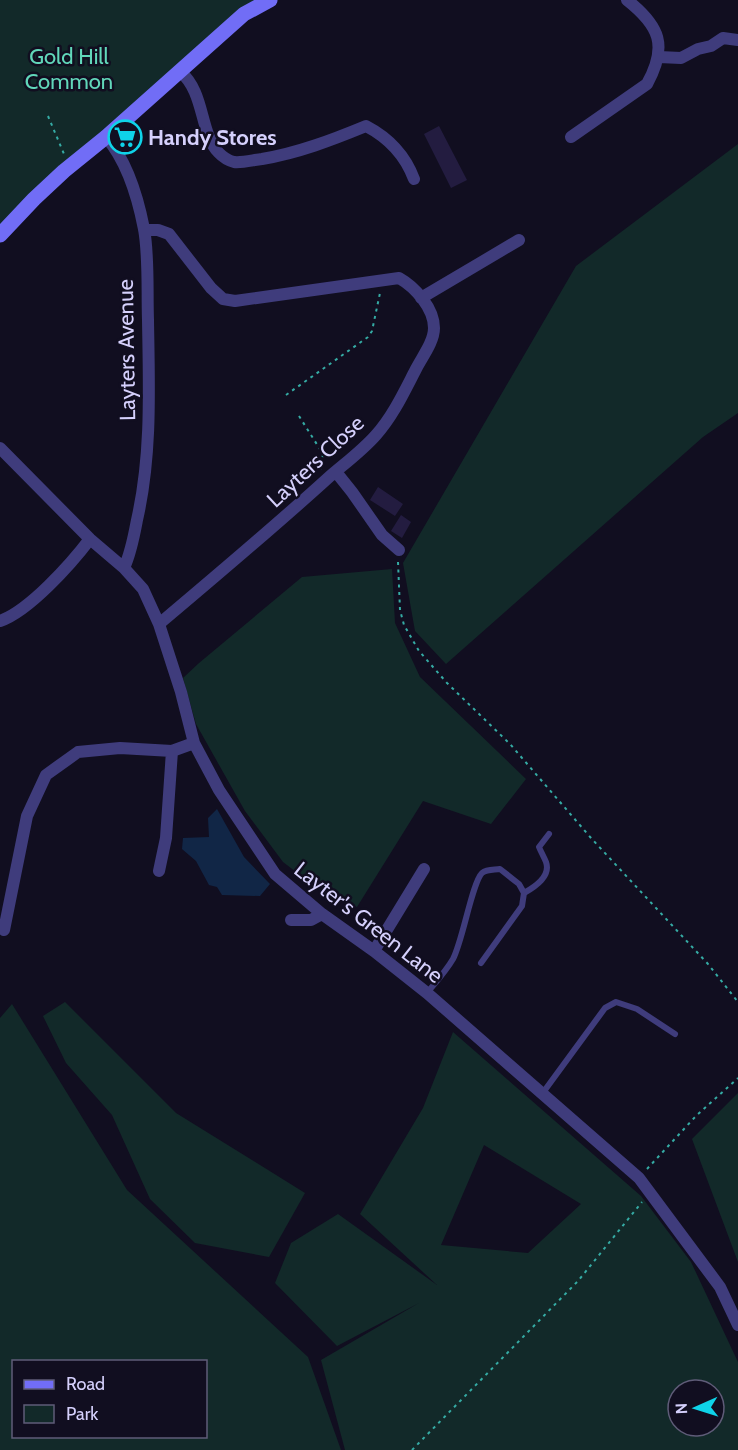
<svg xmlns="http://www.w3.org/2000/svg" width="738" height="1450" viewBox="0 0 738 1450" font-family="Cabin,sans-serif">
<rect width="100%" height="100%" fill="#110e20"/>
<path fill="#122929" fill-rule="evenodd" d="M0,0H258L0,225Z
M738,144V413L703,437L446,664L415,631L403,563L576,266Z
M392,569L395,623L420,677L526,779L491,824L423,801L357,907L321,891L283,862L245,811L196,724L183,678L199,663L302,577Z
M65,1002L176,1113L305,1193L269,1257L195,1243L150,1199L112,1115L66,1063L43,1016Z
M12,1004L127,1190L308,1357L341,1450H0V1018ZM14,1362H206V1436H14Z
M453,1032L641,1196L691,1262L738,1362V1450H345L321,1360L419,1303L337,1346L275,1283L291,1243L338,1214L437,1285L360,1214L423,1108ZM484,1145L581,1204L528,1253L441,1245ZM678,1390H714V1426H678Z
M738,1093V1262L692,1139Z"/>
<path fill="#112646" d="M217,809L244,857L270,884L260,896L222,895L217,887L209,885L196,861L182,849L183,838L209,837L208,818Z"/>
<path fill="#231c40" d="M439,126L467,180L451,188L424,134Z
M378,487L403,504L395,516L370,500Z
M401,515L411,522L402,538L391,531Z"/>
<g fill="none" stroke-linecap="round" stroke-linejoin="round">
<path stroke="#35aba4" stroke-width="2" stroke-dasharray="3 4.5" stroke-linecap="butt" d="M48,116L64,154
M286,395L368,337L372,331L380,293
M299,416L323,454L321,469
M398,562L400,610L404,625L419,651L447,683L510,744L591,838L708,964L738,1002
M647,1169L696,1116L738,1078
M412,1450L578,1281L642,1202"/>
<path stroke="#3f3c7c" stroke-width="6" d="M524,893C535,887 551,876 546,862C544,857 541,852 539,847L549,834
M427,993C436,982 446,971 453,959C463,940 472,883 482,873C487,869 494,870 500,869L519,884L524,893L522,906L481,963
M542,1094L605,1008L616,1002L637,1009L675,1034"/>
<path stroke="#3f3c7c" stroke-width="12" d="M659,57L681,58L698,49L711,46L723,38L738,40
M180,71C200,89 200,114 209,137C213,148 222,159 234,162C242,163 253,160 262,159C298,153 332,140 366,126C389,138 405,155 414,179
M106,137C127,161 138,198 144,229C149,256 147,292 148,320C149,387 152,454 137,520C134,536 131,553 124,568
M571,137L647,84C668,46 660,26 627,0
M144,230H158L169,234L211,288L223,299L235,301L399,278C415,287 434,308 434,328C434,342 422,357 416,369C404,392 393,416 376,435C362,451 344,464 328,478C273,528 216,576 159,624
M421,298L519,240
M0,448L90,539L124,568L143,589L159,624L181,692L194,743L219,790L275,874L322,914L374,951L427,993L639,1178L720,1287L738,1325
M336,472L352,492L382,535L399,550
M0,621C29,611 71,564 90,539
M159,871L166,838L172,751
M291,920H311L322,914
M4,930L27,816L46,775L78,752L120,748L172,751L194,743
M374,951L424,869"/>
<path stroke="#716df6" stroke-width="15" d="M0,235L34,199L64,171L106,137L244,14L270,0"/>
</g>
<defs>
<g id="supermarket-ring" transform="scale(1.725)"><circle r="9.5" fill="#110e20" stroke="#0fd3e9" stroke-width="1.5"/><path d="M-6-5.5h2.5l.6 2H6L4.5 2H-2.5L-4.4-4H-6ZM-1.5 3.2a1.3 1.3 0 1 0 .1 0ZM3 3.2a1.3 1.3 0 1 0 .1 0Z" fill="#0fd3e9"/></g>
</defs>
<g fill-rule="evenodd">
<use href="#supermarket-ring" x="125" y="137"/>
</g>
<g text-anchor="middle" stroke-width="5" stroke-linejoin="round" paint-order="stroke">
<g font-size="22" fill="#61d7ba" stroke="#110e20">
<text x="69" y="64">Gold Hill<tspan x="69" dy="25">Common</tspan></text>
</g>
<g font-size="22" font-weight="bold" fill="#d5d0fc" stroke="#110e20" text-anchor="start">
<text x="148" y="145">Handy Stores</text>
</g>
<g font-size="22" fill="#d5d0fc" stroke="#110e20">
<text transform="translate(126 350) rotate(-91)" y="8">Layters Avenue</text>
<text transform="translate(315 461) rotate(-43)" y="8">Layters Close</text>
<text transform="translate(369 922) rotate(38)" y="8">Layter's Green Lane</text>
</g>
</g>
<rect x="12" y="1360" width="195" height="78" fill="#110e20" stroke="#5f5c78" stroke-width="1.5"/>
<rect x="24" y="1380" width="30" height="9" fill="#716df6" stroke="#5f5c78" stroke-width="1.5"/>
<text x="66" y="1390" font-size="18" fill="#d5d0fc">Road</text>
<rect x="24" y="1405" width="30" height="18" fill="#122929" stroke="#5f5c78" stroke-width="1.5"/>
<text x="66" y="1420" font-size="18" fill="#d5d0fc">Park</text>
<g transform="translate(696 1408) rotate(267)"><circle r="28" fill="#110e20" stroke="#5f5c78" stroke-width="1.5"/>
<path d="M0-4.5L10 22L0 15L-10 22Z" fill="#0fd3e9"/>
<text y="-9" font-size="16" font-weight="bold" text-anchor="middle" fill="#d5d0fc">N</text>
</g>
</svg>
